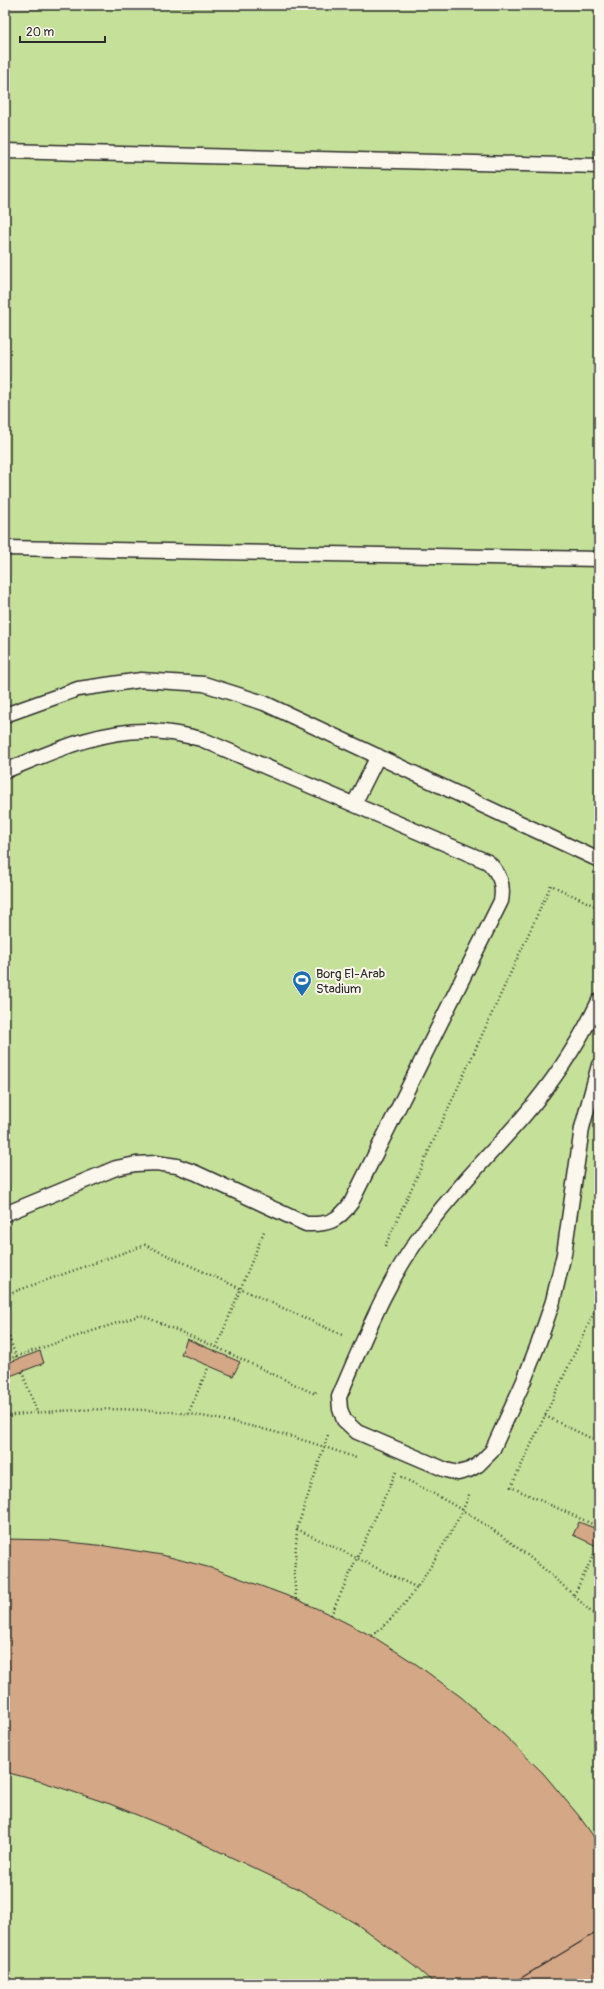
<svg xmlns="http://www.w3.org/2000/svg" width="604" height="1989" viewBox="0 0 604 1989" font-family="Pangolin,sans-serif">
<rect width="100%" height="100%" fill="#f3e7d8"/>
<filter id="ink" filterUnits="userSpaceOnUse"><feTurbulence type="fractalNoise" baseFrequency=".025" numOctaves="2"/><feDisplacementMap in="SourceGraphic" scale="8" xChannelSelector="R" yChannelSelector="G"/><feConvolveMatrix kernelMatrix="1 2 1 2 8 2 1 2 1" color-interpolation-filters="sRGB"/></filter>
<g filter="url(#ink)">
<path fill="#c5e199" stroke="#788662" d="M358,5H599V1984H5V10Z"/>
<path fill="#d4a786" stroke="#2b2b2b" d="M187,1339L240,1362L233,1376L181,1354Z
M40,1351L44,1363L5,1378V1364Z
M579,1522L599,1530V1547L573,1535Z
M5,1539L51,1540L106,1546L162,1555L215,1569L296,1599L331,1615L372,1636L416,1664L461,1697L503,1734L543,1773L579,1816L599,1844V1931L511,1984H435L414,1966L358,1925L298,1889L174,1830L110,1804L43,1782L5,1772Z
M599,1931V1984H511Z"/>
<g fill="none" stroke-linecap="round" stroke-linejoin="round">
<g stroke="#2b2b2b" stroke-width="17">
<path id="service" d="M5,151L599,166
M5,548L599,559
M5,715L78,689L141,680L204,684L264,703L599,860
M5,771C52,752 100,729 152,731C169,732 185,735 201,739L488,862C500,874 504,885 501,901L351,1203C338,1221 328,1225 306,1224L196,1173L177,1166L156,1163L136,1164L116,1168L5,1214
M354,804L378,756
M599,1001C579,1043 553,1082 523,1117C490,1155 454,1190 424,1231C386,1281 364,1340 339,1397L340,1409L344,1420L357,1432L446,1470L458,1473L469,1470L478,1465L492,1451L523,1383L539,1342L553,1301L564,1254L582,1128L599,1065"/>
</g>
<path stroke="#2b2b2b" stroke-width="2.5" stroke-dasharray="1 3" stroke-linecap="butt" d="M385,1246L551,885L595,906L599,896
M5,1295L145,1245L342,1335
M599,1302L511,1487L599,1527
M5,1326L17,1359
M215,1351L265,1229
M5,1360L141,1315L216,1347L315,1394L316,1391
M22,1372L37,1412
M188,1414L209,1366
M5,1416C65,1409 129,1406 189,1414C247,1423 302,1438 356,1458
M545,1416L599,1442
M401,1477C479,1515 538,1558 599,1620
M297,1529L418,1588
M574,1595L598,1546
M296,1599L294,1575L297,1529L328,1435
M331,1615L396,1472
M372,1636C406,1607 420,1585 442,1547C453,1529 463,1512 470,1492"/>
<use href="#service" stroke="#fbf7ec" stroke-width="14"/>
</g>
</g>
<defs>
<g id="stadium-pin" transform="scale(1)"><path d="M0 17L-7.5 6A9.5 9.5 0 1 1 7.5 6Z" fill="#1f6fb2" stroke="#fbf7ec"/><path d="M0-5a6.5 5 0 1 0 0 10a6.5 5 0 1 0 0-10ZM-3.5-1.8h7v3.6h-7Z" fill="#fff"/></g>
</defs>
<g fill-rule="evenodd">
<use href="#stadium-pin" x="302" y="980"/>
</g>
<g text-anchor="middle" stroke-width="4" stroke-linejoin="round" paint-order="stroke">
<g font-size="13" fill="#2b2b2b" stroke="#fbf7ec" text-anchor="start">
<text x="316" y="978">Borg El-Arab<tspan x="316" dy="15">Stadium</tspan></text>
</g>
</g>
<rect width="604" height="1989" fill="none" stroke="#fbf7ec" stroke-width="20"/>
<rect x="10" y="10" width="584" height="1969" fill="none" stroke="#2b2b2b" stroke-width="1.5" filter="url(#ink)"/>
<path d="M20 36v6h85v-6" fill="none" stroke="#2b2b2b" stroke-width="2"/>
<text x="26" y="36" font-size="12" fill="#2b2b2b" stroke="#fbf7ec" stroke-width="3" paint-order="stroke">20 m</text>
</svg>
